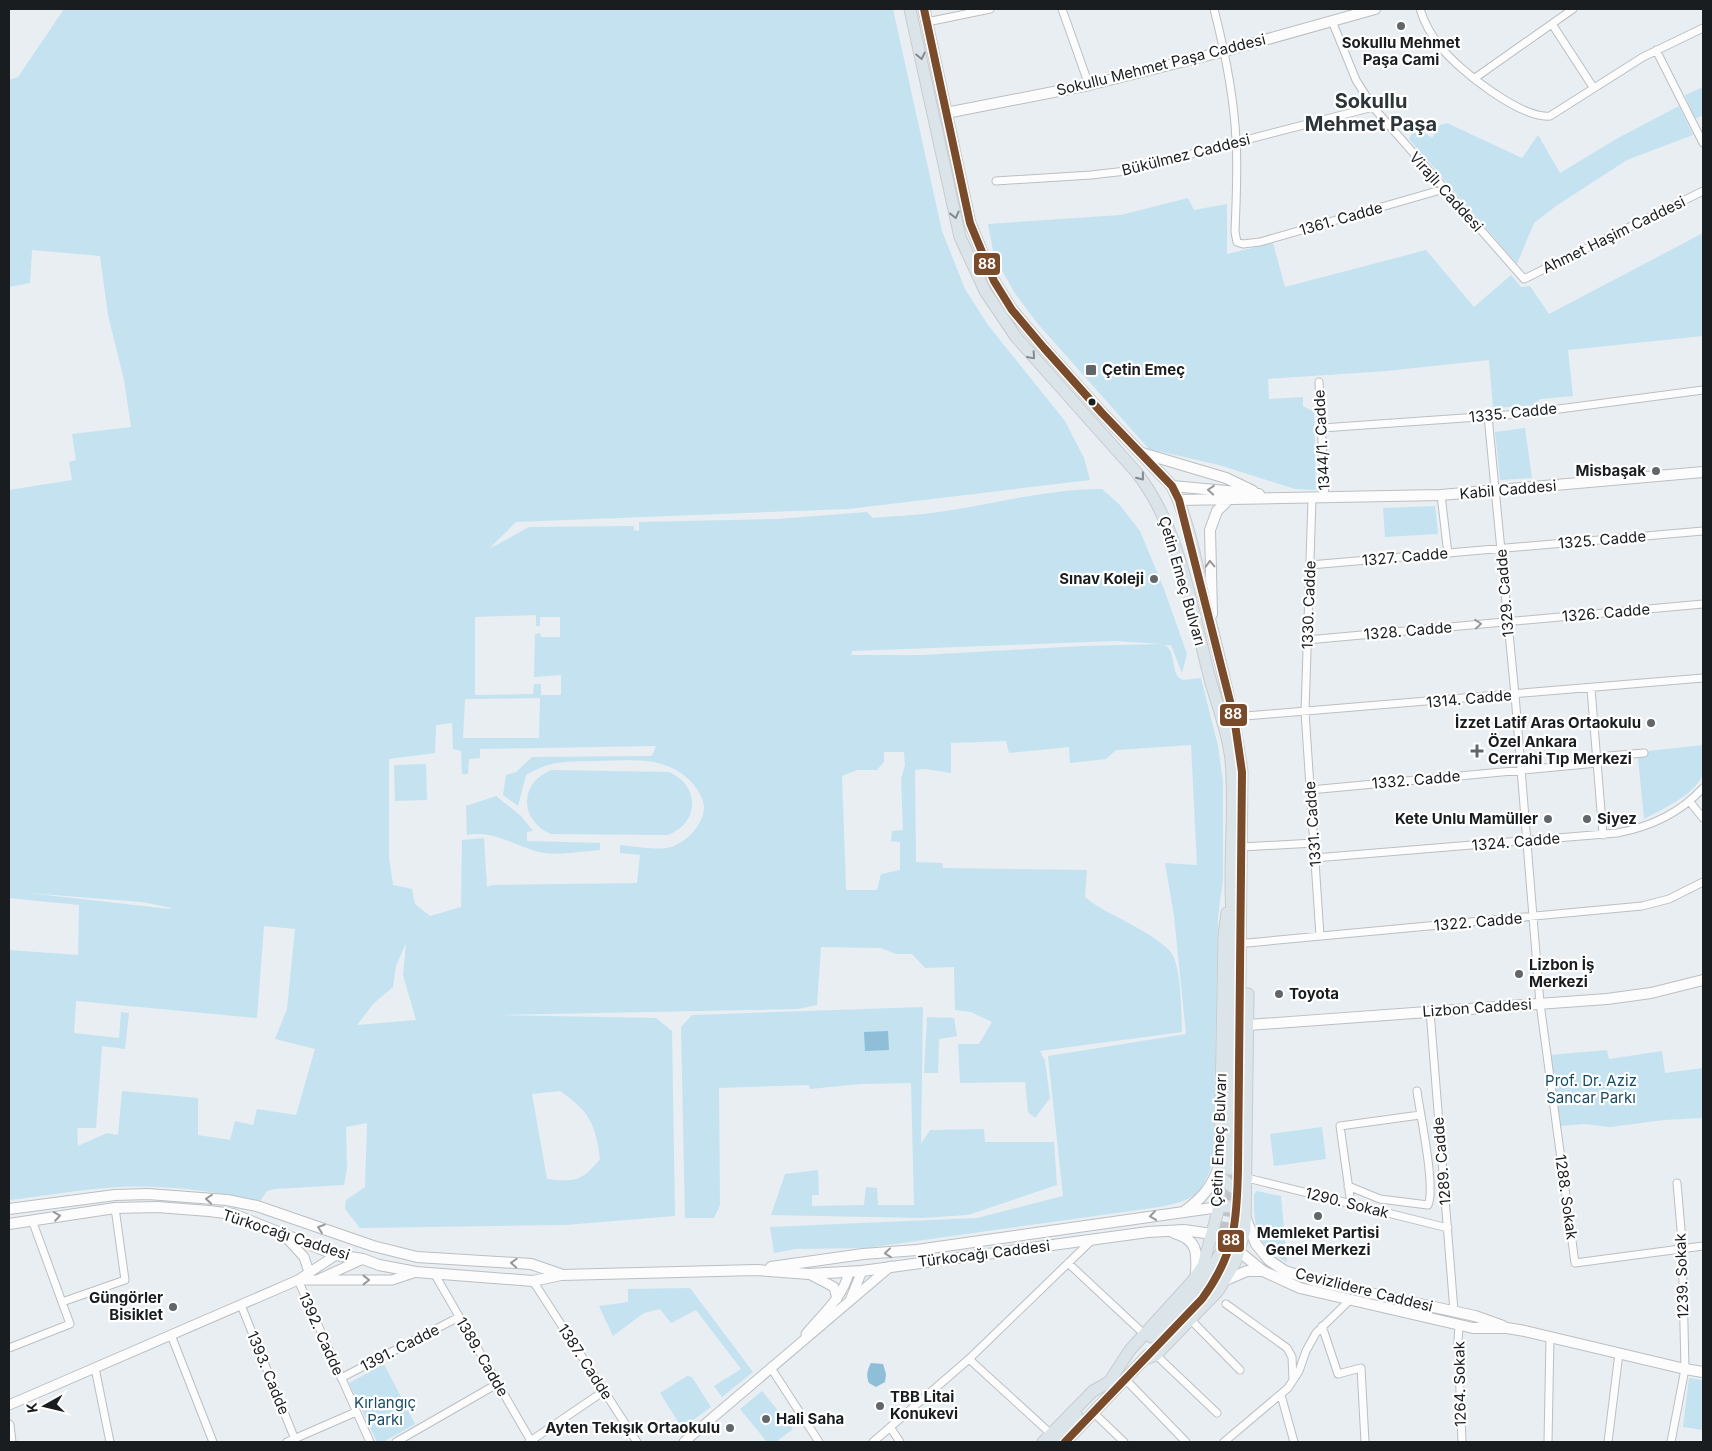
<svg xmlns="http://www.w3.org/2000/svg" width="1712" height="1451" viewBox="0 0 1712 1451" font-family="Inter,sans-serif">
<rect width="100%" height="100%" fill="#e8eef2"/>
<path fill="#c5e2f1" fill-rule="evenodd" d="M64,9H893L942,231L965,289L988,325L1065,421L1084,458L1090,480L848,509L516,522L489,549L529,527L634,526V530L639,531V522L777,519L867,512L873,518C892,516 911,516 931,513C988,506 1043,489 1102,489L1119,504L1140,531L1164,589L1187,654L1182,673L1171,645H1164C1178,651 1169,675 1183,680L1201,678L1218,746L1223,782V879L1218,917L1213,1161C1202,1195 1195,1200 1159,1207L866,1248L795,1249L774,1253L770,1227L977,1218L1063,1196L1048,1056L1186,1034L1174,916L1165,863L1197,865L1191,745L1116,750L1106,759L1070,763L1069,747L1009,753L1006,741L951,743V773L926,769L915,770L916,862L942,863L943,868L1087,870L1085,897C1100,910 1117,916 1134,926C1145,932 1160,941 1169,950C1182,963 1181,1013 1182,1032L1040,1051L1045,1061L1050,1098L1035,1118L1028,1112L1025,1082L960,1083L958,1044H979L992,1022L971,1012L955,1010L954,967L925,968L912,954H896L881,948L821,947L817,1005L798,1009L498,1015L656,1018L672,1031L675,1216L565,1225L360,1228L345,1209L346,1200L365,1187L367,1123L346,1127L347,1168L344,1185L275,1189L267,1191L260,1201C213,1191 167,1185 119,1187C82,1189 45,1196 9,1200V950L78,955L79,905L9,898V490L72,480L69,462L76,460L72,434L131,427L124,380L108,315L100,256L32,250L30,283L9,287V80L18,77ZM536,615V626H540V617H560V637H541L540,633L535,634L534,677L561,675V695H541V684H534L533,694L475,695V617ZM1115,641L1162,644L1082,646L923,655H851L852,651ZM540,698L539,738H463L465,699ZM452,723L453,749L461,751L462,774H468L469,759L480,758V749L656,746L652,756L532,757L516,772L506,775L503,795L518,806L526,775C553,759 569,762 599,761C624,761 652,757 674,769C688,776 702,791 704,806C705,825 683,846 666,848C652,850 634,846 620,845V853L640,855L637,883L492,885L487,887L484,838L462,840L461,907L430,916L415,904L412,889L393,885L389,857V759L435,753L436,725ZM884,752H904L905,765L901,779L903,830L892,831L891,841L900,842V870L881,874L877,890H846L842,776L857,770H877L884,762ZM28,893L142,902L172,908L170,909ZM264,926L295,929L287,1009L275,1039L315,1049L296,1115L257,1109L253,1125L235,1121L230,1140L198,1135V1098L122,1091L118,1135L107,1133L78,1146L77,1128H96L102,1046L125,1049L129,1013L121,1012L119,1038L74,1033L76,1001L257,1018ZM406,943L403,975L416,1020L357,1025L374,1003L393,987L396,966ZM560,1091C589,1111 596,1124 600,1159C582,1181 576,1182 547,1179L532,1094Z
M1703,87V115L1695,119L1685,95Z
M1679,106L1693,135L1627,160L1556,206L1534,223L1517,264L1409,139L1415,127L1432,138L1440,125L1447,123L1522,158L1538,135L1560,173L1618,138Z
M1188,198L1194,210L1227,204V254L1273,243L1285,287L1426,250L1474,307L1511,275L1521,287L1530,286L1549,314L1703,233V336L1568,350L1573,396L1540,399L1535,405L1493,408L1489,360L1387,371L1268,379L1269,399L1303,397V406L1314,412L1316,490L1295,489L1219,465L1149,449L1038,324L1014,292L994,256L988,224L1121,215Z
M1525,428L1532,478L1500,480L1495,432Z
M1435,506L1438,534L1385,537L1383,508Z
M1703,745C1703,754 1705,765 1703,773C1697,794 1661,810 1644,819L1638,758L1647,756L1648,751Z
M426,764L427,800L395,801L394,765Z
M551,770L669,772C700,785 700,823 668,835L551,834C519,820 519,783 551,770Z
M496,796L521,816L533,831L527,832V841L600,843V850C583,851 562,855 545,853C518,849 496,829 467,835L466,806Z
M923,1007L921,1144L930,1130L984,1129L985,1142H1054L1057,1185L968,1215L922,1218L771,1215L785,1174L818,1170L819,1195H812V1206L864,1205L866,1187L877,1188L878,1205H914L911,1083L861,1084L810,1089L809,1085L719,1088L720,1205L714,1218H685L681,1027L692,1015Z
M927,1017L954,1018L957,1036L939,1039L938,1073H924Z
M1607,1050L1609,1059L1662,1051L1665,1073L1703,1068V1118L1664,1120L1610,1127L1585,1124L1560,1126L1550,1055Z
M1322,1127L1326,1159L1274,1166L1270,1134Z
M1257,1191L1281,1196L1287,1262C1257,1248 1253,1224 1254,1194Z
M690,1288L753,1372L722,1397L714,1386L741,1369L696,1310L671,1323L660,1309L644,1313L613,1336L599,1306L628,1302V1289Z
M384,1364L415,1424L383,1442H377L349,1383Z
M687,1376L692,1377L711,1407L682,1428L660,1393Z
M1689,1378L1703,1380V1430L1683,1427Z
M762,1391L793,1429L776,1442H767L740,1409Z"/>
<path fill="#8ebed8" d="M888,1031L889,1050L865,1051L864,1032Z
M871,1363L883,1364L886,1374L885,1382L876,1387L869,1383C866,1376 867,1370 871,1363Z"/>
<g fill="none" stroke-linecap="round" stroke-linejoin="round">
<path stroke="#bfc4c8" stroke-width="11" stroke-dasharray="11 5.5" stroke-linecap="butt" d="M1221,1249L1229,1201V1169
M1229,1253L1237,1202L1238,1169"/>
<g stroke="#bbbfc2" stroke-width="9">
<path id="minor" d="M1062,9L1089,85
M1214,9C1225,52 1234,96 1236,140C1238,171 1236,202 1235,232L1237,242L1243,244L1260,242L1444,189
M1420,9C1424,22 1431,35 1440,46C1457,69 1521,119 1550,116L1643,57L1703,28
M1332,21L1356,80L1373,107L1524,279L1703,191
M927,22L990,9
M1552,24L1593,87
M1656,50L1703,143
M1475,78L1573,9
M996,181L1091,175L1126,171L1373,107
M1319,382L1325,498
M1488,416L1515,695L1540,1003L1575,1263L1703,1246
M1322,428L1521,414L1703,390
M1441,495L1448,554
M1312,499L1305,712L1320,936
M1310,565L1703,531
M1307,640L1703,604
M1591,689L1603,835
M1234,717L1703,678
M1597,757L1644,753
M1310,790L1597,763
M1690,802L1703,818
M1242,847L1314,843
M1315,858L1617,833C1650,827 1680,813 1703,788
M1247,943L1642,906L1669,899L1703,882
M1430,1011L1454,1311
M1247,1178L1448,1228
M1348,1186L1380,1199L1428,1205C1436,1188 1420,1114 1417,1091
M1351,1204L1340,1126L1420,1115
M1068,1263L1144,1334
M434,1273L531,1441
M298,1280L370,1442
M533,1281L637,1442
M62,1302L125,1280L115,1208
M1226,1304L1287,1348L1292,1357L1293,1380
M241,1305L296,1442
M1191,1320L1240,1370
M1459,1325L1458,1341L1462,1442
M1322,1326L1338,1374L1361,1368L1365,1442
M171,1335L213,1442
M9,1348L70,1324L32,1220
M1156,1355L1217,1413
M969,1359L1050,1433L1046,1436
M95,1368L110,1442
M771,1368L819,1442
M341,1378L459,1317
M1127,1381L1186,1442
M1281,1395L1294,1442
M1098,1417L1124,1442
M890,1427L900,1442
M287,1442L356,1412
M396,1442L497,1384
M529,1442L604,1391
M873,1442L969,1359L1092,1240
M1224,1442L1288,1388L1299,1371L1306,1351L1316,1333L1351,1299
M1548,1442L1550,1337
M1608,1442L1619,1353
M1671,1442L1685,1369L1682,1241L1677,1183"/>
</g>
<g stroke="#bbbfc2" stroke-width="11">
<path id="tertiary" d="M282,1233L304,1257L309,1272
M809,1274L834,1287L837,1299
M298,1280H317L363,1259
M317,1280H392L416,1272
M851,1298L862,1271
M806,1334C822,1314 843,1298 849,1272
M9,1405L298,1280L336,1255
M9,1425L11,1442
M684,1442L891,1266"/>
</g>
<g stroke="#bbbfc2" stroke-width="12">
<path id="secondary" d="M946,113L1089,85L1225,51L1375,9
M1142,453L1226,478L1253,491
M1172,486L1259,494
M1179,500L1441,495L1703,472
M1212,614L1210,530L1217,511L1228,500
M1248,1025L1607,999L1651,993L1703,980
M9,1209L115,1195L148,1194L227,1200L257,1206L373,1246L417,1257L531,1264L560,1274
M1186,1210C1202,1198 1211,1188 1218,1169
M1246,1219L1256,1244L1269,1260L1285,1271L1315,1281L1475,1316L1503,1326
M9,1224L115,1208L157,1207L209,1211L233,1214L336,1255L363,1259L379,1265L416,1272L533,1281L561,1275L756,1270L809,1274L862,1271L1148,1232L1184,1230L1212,1234
M1174,1233C1198,1240 1197,1252 1196,1274
M1239,1248L1241,1253L1263,1271L1300,1288L1473,1328H1507L1525,1331L1685,1369L1703,1372
M771,1267L863,1254L917,1250L1219,1207
M1226,1280L1247,1271H1263"/>
</g>
<g stroke="#c9cbcd" stroke-width="13">
<path id="primary" d="M910,9L960,237L985,291L1016,337L1137,473C1181,530 1191,607 1209,675C1216,703 1228,731 1231,760C1236,815 1227,871 1233,926L1229,1169
M924,9L970,223L994,281L1012,310L1044,348L1102,413L1172,486C1189,521 1196,562 1205,600C1219,657 1234,713 1242,772L1238,1169
M1220,1177L1232,1187L1247,1178
M1219,1207C1232,1205 1239,1209 1246,1219
M1212,1234L1239,1248
M1199,1302L1215,1281L1228,1255
M1151,1337C1179,1310 1202,1288 1221,1252
M1143,1360L1156,1355L1218,1291L1236,1261L1245,1230L1248,994
M1043,1442L1093,1391L1109,1382L1130,1350L1191,1283L1203,1266L1219,1207L1224,935L1227,913
M1053,1442L1077,1416
M1065,1442L1148,1355"/>
</g>
<use href="#minor" stroke="#fcfcfd" stroke-width="7"/>
<use href="#tertiary" stroke="#fcfcfd" stroke-width="9"/>
<use href="#secondary" stroke="#fcfcfd" stroke-width="10"/>
<use href="#primary" stroke="#dbe4e8" stroke-width="11"/>
<g stroke="#fff" stroke-width="11">
<path id="bus-1" d="M924,9L970,223L994,281L1012,310L1044,348L1102,413L1172,486L1179,500L1234,717L1242,772L1238,1169C1237,1222 1235,1254 1202,1299L1065,1442"/>
</g>
<use href="#bus-1" stroke="#7a4b2a" stroke-width="8"/>
</g>
<defs><path id="oneway-chevron" d="M-2-3.5L2.5 0L-2 3.5" fill="none" stroke-width="1.6" stroke-linecap="round" stroke-linejoin="round" transform="scale(1.25)"/></defs>
<g stroke="#848a8e">
<use href="#oneway-chevron" transform="translate(921 56) rotate(78)"/>
<use href="#oneway-chevron" transform="translate(955 215) rotate(76)"/>
<use href="#oneway-chevron" transform="translate(1032 356) rotate(49)"/>
<use href="#oneway-chevron" transform="translate(1141 477) rotate(52)"/>
</g>
<g stroke="#969899">
<use href="#oneway-chevron" transform="translate(1211 490) rotate(-175)"/>
<use href="#oneway-chevron" transform="translate(1210 564) rotate(-92)"/>
<use href="#oneway-chevron" transform="translate(1478 624) rotate(-5)"/>
<use href="#oneway-chevron" transform="translate(209 1199) rotate(-175)"/>
<use href="#oneway-chevron" transform="translate(57 1216) rotate(-9)"/>
<use href="#oneway-chevron" transform="translate(1153 1216) rotate(172)"/>
<use href="#oneway-chevron" transform="translate(321 1228) rotate(-161)"/>
<use href="#oneway-chevron" transform="translate(888 1253) rotate(174)"/>
<use href="#oneway-chevron" transform="translate(514 1263) rotate(-177)"/>
<use href="#oneway-chevron" transform="translate(366 1280)"/>
</g>
<g fill="#626669" stroke="#fff" stroke-width="2">
<circle cx="1401" cy="26" r="5"/>
<rect x="1085" y="364" width="12" height="12" rx="2.5"/>
<circle cx="1656" cy="471" r="5"/>
<circle cx="1154" cy="579" r="5"/>
<circle cx="1651" cy="723" r="5"/>
<path d="M1474.5 743.5h5v5h5v5h-5v5h-5v-5h-5v-5h5z"/>
<circle cx="1548" cy="819" r="5"/>
<circle cx="1587" cy="819" r="5"/>
<circle cx="1519" cy="974" r="5"/>
<circle cx="1279" cy="994" r="5"/>
<circle cx="1318" cy="1216" r="5"/>
<circle cx="173" cy="1307" r="5"/>
<circle cx="880" cy="1406" r="5"/>
<circle cx="766" cy="1419" r="5"/>
<circle cx="730" cy="1428" r="5"/>
</g>
<circle fill="#1a1d1f" stroke="#fff" stroke-width="2" cx="1092" cy="402" r="4.5"/>
<g text-anchor="middle" stroke-width="4.5" stroke-linejoin="round" paint-order="stroke">
<g font-size="15" font-weight="bold" fill="#1a1d1f" stroke="#fff" text-anchor="start">
<text x="1401" y="48" text-anchor="middle">Sokullu Mehmet<tspan x="1401" dy="17">Paşa Cami</tspan></text>
<text x="1102" y="375">Çetin Emeç</text>
<text x="1646" y="476" text-anchor="end">Misbaşak</text>
<text x="1144" y="584" text-anchor="end">Sınav Koleji</text>
<text x="1641" y="728" text-anchor="end">İzzet Latif Aras Ortaokulu</text>
<text x="1488" y="747">Özel Ankara<tspan x="1488" dy="17">Cerrahi Tıp Merkezi</tspan></text>
<text x="1538" y="824" text-anchor="end">Kete Unlu Mamüller</text>
<text x="1597" y="824">Siyez</text>
<text x="1529" y="970">Lizbon İş<tspan x="1529" dy="17">Merkezi</tspan></text>
<text x="1289" y="999">Toyota</text>
<text x="1318" y="1238" text-anchor="middle">Memleket Partisi<tspan x="1318" dy="17">Genel Merkezi</tspan></text>
<text x="163" y="1303" text-anchor="end">Güngörler<tspan x="163" dy="17">Bisiklet</tspan></text>
<text x="890" y="1402">TBB Litai<tspan x="890" dy="17">Konukevi</tspan></text>
<text x="776" y="1424">Hali Saha</text>
<text x="720" y="1433" text-anchor="end">Ayten Tekışık Ortaokulu</text>
</g>
<g font-size="15" fill="#1a1d1f" stroke="#fff">
<text transform="translate(1161 65) rotate(-14)" y="5">Sokullu Mehmet Paşa Caddesi</text>
<text transform="translate(1186 155) rotate(-14)" y="5">Bükülmez Caddesi</text>
<text transform="translate(1446 192) rotate(48)" y="5">Virajlı Caddesi</text>
<text transform="translate(1341 219) rotate(-16)" y="5">1361. Cadde</text>
<text transform="translate(1614 235) rotate(-26)" y="5">Ahmet Haşim Caddesi</text>
<text transform="translate(1513 413) rotate(-6)" y="5">1335. Cadde</text>
<text transform="translate(1322 440) rotate(-93)" y="5">1344/1. Cadde</text>
<text transform="translate(1508 490) rotate(-5)" y="5">Kabil Caddesi</text>
<text transform="translate(1602 540) rotate(-5)" y="5">1325. Cadde</text>
<text transform="translate(1405 557) rotate(-5)" y="5">1327. Cadde</text>
<text transform="translate(1182 581) rotate(74)" y="5">Çetin Emeç Bulvarı</text>
<text transform="translate(1505 593) rotate(-95)" y="5">1329. Cadde</text>
<text transform="translate(1309 605) rotate(-88)" y="5">1330. Cadde</text>
<text transform="translate(1606 613) rotate(-5)" y="5">1326. Cadde</text>
<text transform="translate(1408 631) rotate(-5)" y="5">1328. Cadde</text>
<text transform="translate(1469 699) rotate(-5)" y="5">1314. Cadde</text>
<text transform="translate(1416 780) rotate(-5)" y="5">1332. Cadde</text>
<text transform="translate(1313 824) rotate(-94)" y="5">1331. Cadde</text>
<text transform="translate(1516 842) rotate(-5)" y="5">1324. Cadde</text>
<text transform="translate(1478 922) rotate(-5)" y="5">1322. Cadde</text>
<text transform="translate(1477 1008) rotate(-4)" y="5">Lizbon Caddesi</text>
<text transform="translate(1219 1140) rotate(-88)" y="5">Çetin Emeç Bulvarı</text>
<text transform="translate(1442 1161) rotate(-95)" y="5">1289. Cadde</text>
<text transform="translate(1566 1197) rotate(82)" y="5">1288. Sokak</text>
<text transform="translate(1347 1203) rotate(14)" y="5">1290. Sokak</text>
<text transform="translate(286 1235) rotate(18)" y="5">Türkocağı Caddesi</text>
<text transform="translate(984 1254) rotate(-7)" y="5">Türkocağı Caddesi</text>
<text transform="translate(1682 1276) rotate(-92)" y="5">1239. Sokak</text>
<text transform="translate(1364 1290) rotate(14)" y="5">Cevizlidere Caddesi</text>
<text transform="translate(321 1334) rotate(66)" y="5">1392. Cadde</text>
<text transform="translate(400 1348) rotate(-27)" y="5">1391. Cadde</text>
<text transform="translate(482 1357) rotate(60)" y="5">1389. Cadde</text>
<text transform="translate(585 1362) rotate(57)" y="5">1387. Cadde</text>
<text transform="translate(268 1373) rotate(68)" y="5">1393. Cadde</text>
<text transform="translate(1460 1384) rotate(-91)" y="5">1264. Sokak</text>
</g>
<g font-size="15" fill="#164b64" stroke="#fff">
<text x="1591" y="1086">Prof. Dr. Aziz<tspan x="1591" dy="17">Sancar Parkı</tspan></text>
<text x="385" y="1408">Kırlangıç<tspan x="385" dy="17">Parkı</tspan></text>
</g>
<g font-size="20" font-weight="bold" fill="#2e3539" stroke="#fff">
<text x="1371" y="108">Sokullu<tspan x="1371" dy="23">Mehmet Paşa</tspan></text>
</g>
</g>
<g stroke="#fff" stroke-width="2">
<rect x="973" y="252" width="28" height="24" rx="5" fill="#7a4b2a"/>
<rect x="1219" y="703" width="29" height="24" rx="5" fill="#7a4b2a"/>
<rect x="1217" y="1229" width="28" height="24" rx="5" fill="#7a4b2a"/>
</g>
<g font-size="14" text-anchor="middle" font-weight="bold" fill="#fff">
<text x="987" y="269">88</text>
<text x="1233" y="719">88</text>
<text x="1231" y="1245">88</text>
</g>
<rect width="1712" height="1451" fill="none" stroke="#1a1d1f" stroke-width="20"/>
<g transform="translate(45 1406) rotate(262)" stroke="#ffffff" stroke-width="4" paint-order="stroke">
<path d="M0-4L9 19L0 12L-9 19Z" fill="#1a1d1f"/>
<text y="-8" font-size="14" font-weight="bold" text-anchor="middle" fill="#1a1d1f">K</text>
</g>
</svg>
